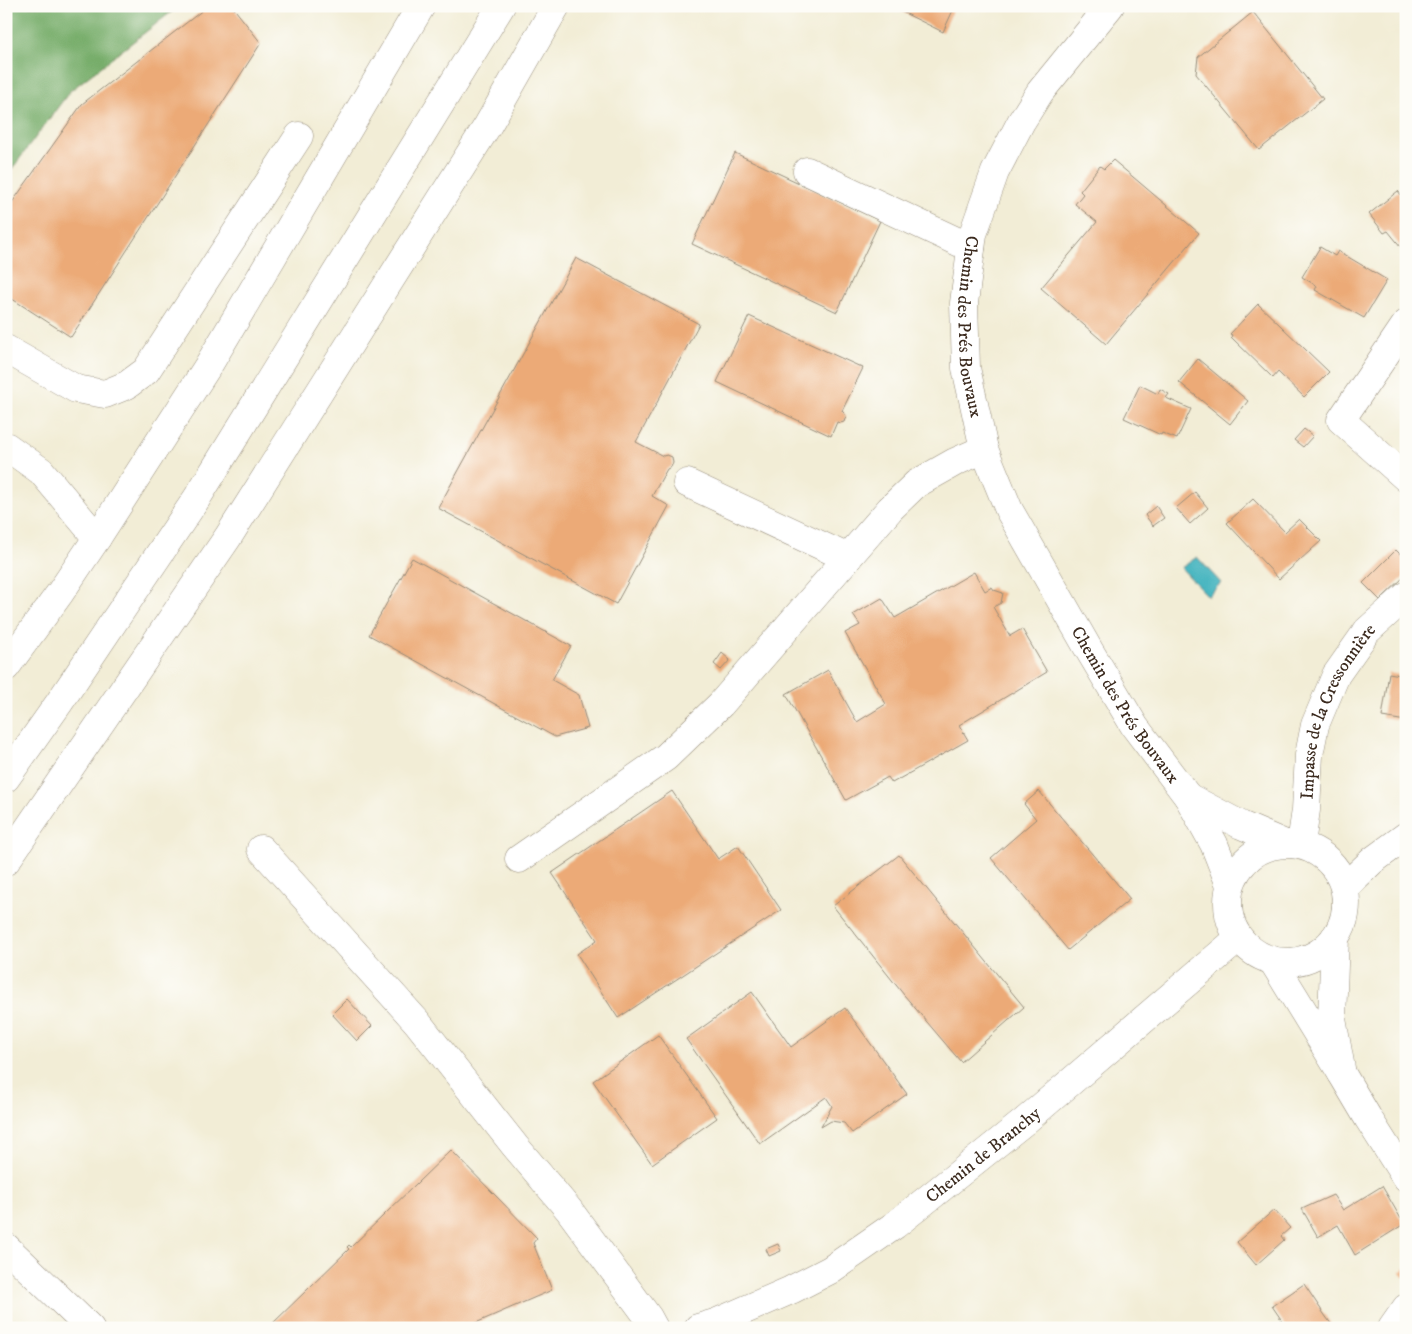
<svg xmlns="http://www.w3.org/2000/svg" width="1412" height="1334" viewBox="0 0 1412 1334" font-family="'IM FELL DW Pica',serif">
<rect width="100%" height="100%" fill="#fdfcf7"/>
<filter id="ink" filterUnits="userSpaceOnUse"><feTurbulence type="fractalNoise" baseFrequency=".02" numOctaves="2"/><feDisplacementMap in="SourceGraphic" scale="10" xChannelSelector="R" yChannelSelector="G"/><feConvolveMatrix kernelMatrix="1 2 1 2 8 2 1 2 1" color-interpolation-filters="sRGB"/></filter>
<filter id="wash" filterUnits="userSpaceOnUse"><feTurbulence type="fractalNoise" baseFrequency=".0096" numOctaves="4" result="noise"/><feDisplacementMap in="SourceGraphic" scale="20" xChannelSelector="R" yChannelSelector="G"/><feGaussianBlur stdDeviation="1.12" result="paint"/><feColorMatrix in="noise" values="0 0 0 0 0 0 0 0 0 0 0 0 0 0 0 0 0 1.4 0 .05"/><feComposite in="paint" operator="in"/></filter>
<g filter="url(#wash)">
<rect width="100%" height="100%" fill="#f2edd6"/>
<path fill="#77ad6b" stroke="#596c44" d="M6,6H179L70,91L6,177Z"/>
<path fill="#47b5c0" stroke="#41706f" d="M1197,557L1221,583L1208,596L1181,568Z"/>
<g id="blocks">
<path fill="#ecaa77" d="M208,6H232L261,43L71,337L6,295V211L82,104Z
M890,6H955L943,32Z
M1253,12L1323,99L1259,150L1196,74L1198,57Z
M735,153L880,221L837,312L692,244Z
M1113,160L1199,233L1106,344L1041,288L1097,222L1075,204L1083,194L1080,191L1100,166L1104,169Z
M1398,191L1406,201V244L1401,247L1388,231L1384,233L1369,214Z
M1320,247L1335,256L1338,251L1387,280L1364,318L1315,290L1317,286L1302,277Z
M576,258L699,324L636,442L663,456L667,455L672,457L673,463L671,467L667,469L652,496L669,506L616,604L438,508Z
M1258,304L1329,372L1304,397L1278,372L1273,378L1231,337L1232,335L1230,334Z
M749,316L863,368L842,411L844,413L846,416L844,422L840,423L837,422L831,436L717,382Z
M1198,359L1248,401L1230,424L1179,382Z
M1140,385L1158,394L1160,389L1169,394L1166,398L1191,409L1177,439L1162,433L1161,435L1124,418Z
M1304,429L1313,436L1303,447L1294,440Z
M1195,492L1208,508L1190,524L1176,508Z
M1253,499L1285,532L1299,519L1321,541L1279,579L1227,523Z
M1156,506L1164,518L1153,526L1145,515Z
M1396,550L1406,560V575L1380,600L1363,583Z
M412,558L571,646L552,680L579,695L588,728L555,737L369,635Z
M974,572L985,591L992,587L994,590L1003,593L1001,603L993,607L1010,636L1022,629L1047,672L959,725L968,740L892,783L888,777L846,800L786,694L828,670L857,722L886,704L845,633L860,625L853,615L882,598L895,618Z
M722,653L730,660L721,670L714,664Z
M1389,673L1406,676V721L1382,717Z
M672,791L718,859L738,846L781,910L618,1018L577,954L597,940L552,873Z
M1039,791L1130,899L1068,950L991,858L1036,819L1024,804Z
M899,855L1024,1007L961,1062L904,995L833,906Z
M752,992L791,1047L845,1008L907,1094L852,1133L844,1123L831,1121L821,1127L832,1106L826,1097L760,1144L686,1039Z
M347,999L372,1026L357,1041L332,1014Z
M658,1035L717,1118L652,1164L593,1081Z
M451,1150L537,1238L533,1243L552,1290L464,1328H452L450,1325L447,1328H268L349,1249L347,1247L349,1245L351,1247Z
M1382,1186L1404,1224L1355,1255L1338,1225L1318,1237L1302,1209L1333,1195L1343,1210Z
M1274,1210L1290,1228L1281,1236L1284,1240L1256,1265L1237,1242Z
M778,1244L781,1251L769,1256L766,1249Z
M1406,1268V1279L1400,1272Z
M1304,1284L1324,1314L1334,1328H1287L1272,1306Z"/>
</g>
</g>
<g filter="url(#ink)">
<use href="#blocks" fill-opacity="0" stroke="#968c7a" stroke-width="1"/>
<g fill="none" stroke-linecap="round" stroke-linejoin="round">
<g stroke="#968c7a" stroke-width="29">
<g id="minor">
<path id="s1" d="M1110,6L1040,92L1021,122L995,172L973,234L964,303L966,368L984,449L1009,510L1089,650L1135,727L1188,797"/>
<path d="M807,171L971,248"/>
<path d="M1406,324L1341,420L1406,478"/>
<path d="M6,349L76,389L105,394L127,385L146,371L299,136"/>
<path d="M6,446L41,471L97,538"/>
<path d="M687,483L848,558"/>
<path d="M6,667L60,593L97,538L208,366L421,6"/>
<circle cx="1287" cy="903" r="59"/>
<path id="s2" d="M1301,844L1306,810L1309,755L1315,725L1336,675L1367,631L1406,596"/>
<path d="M261,849L417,1022L515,1146L569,1210L648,1317L654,1328"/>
<path d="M519,859L666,757L721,704L890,509L916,484L955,462L984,449"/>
<path d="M1230,885L1214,844L1188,797L1241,825L1283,843"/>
<path d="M1345,887L1372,861L1406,836"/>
<path d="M1272,960L1342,1074L1332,1019L1335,937"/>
<path d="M1342,1074L1368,1118L1406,1178"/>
<path d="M6,1247L90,1328"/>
<path id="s3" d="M698,1328L715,1323L791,1290L830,1270L895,1225L1025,1121L1239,938"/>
<path d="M1392,1328L1406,1308"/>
</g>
</g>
<g stroke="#968c7a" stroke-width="29">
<path id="highway" d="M6,778L59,703L197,498L501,6
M6,861L228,537L488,125L556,6"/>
</g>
<use href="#minor" stroke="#fff" stroke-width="28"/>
<use href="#highway" stroke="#fff" stroke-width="28"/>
</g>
</g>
<g text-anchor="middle" stroke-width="4.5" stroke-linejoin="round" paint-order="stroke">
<g font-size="18" fill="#3b2a1e" stroke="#fdfcf7">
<text dy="6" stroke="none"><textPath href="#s1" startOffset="362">Chemin des Prés Bouvaux</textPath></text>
<text dy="6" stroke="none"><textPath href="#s1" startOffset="779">Chemin des Prés Bouvaux</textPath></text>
<text dy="6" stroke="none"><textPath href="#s2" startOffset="140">Impasse de la Cressonnière</textPath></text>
<text dy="6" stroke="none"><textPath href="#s3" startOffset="336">Chemin de Branchy</textPath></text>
</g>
</g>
<rect width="1412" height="1334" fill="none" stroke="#fdfcf7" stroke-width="25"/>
</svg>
